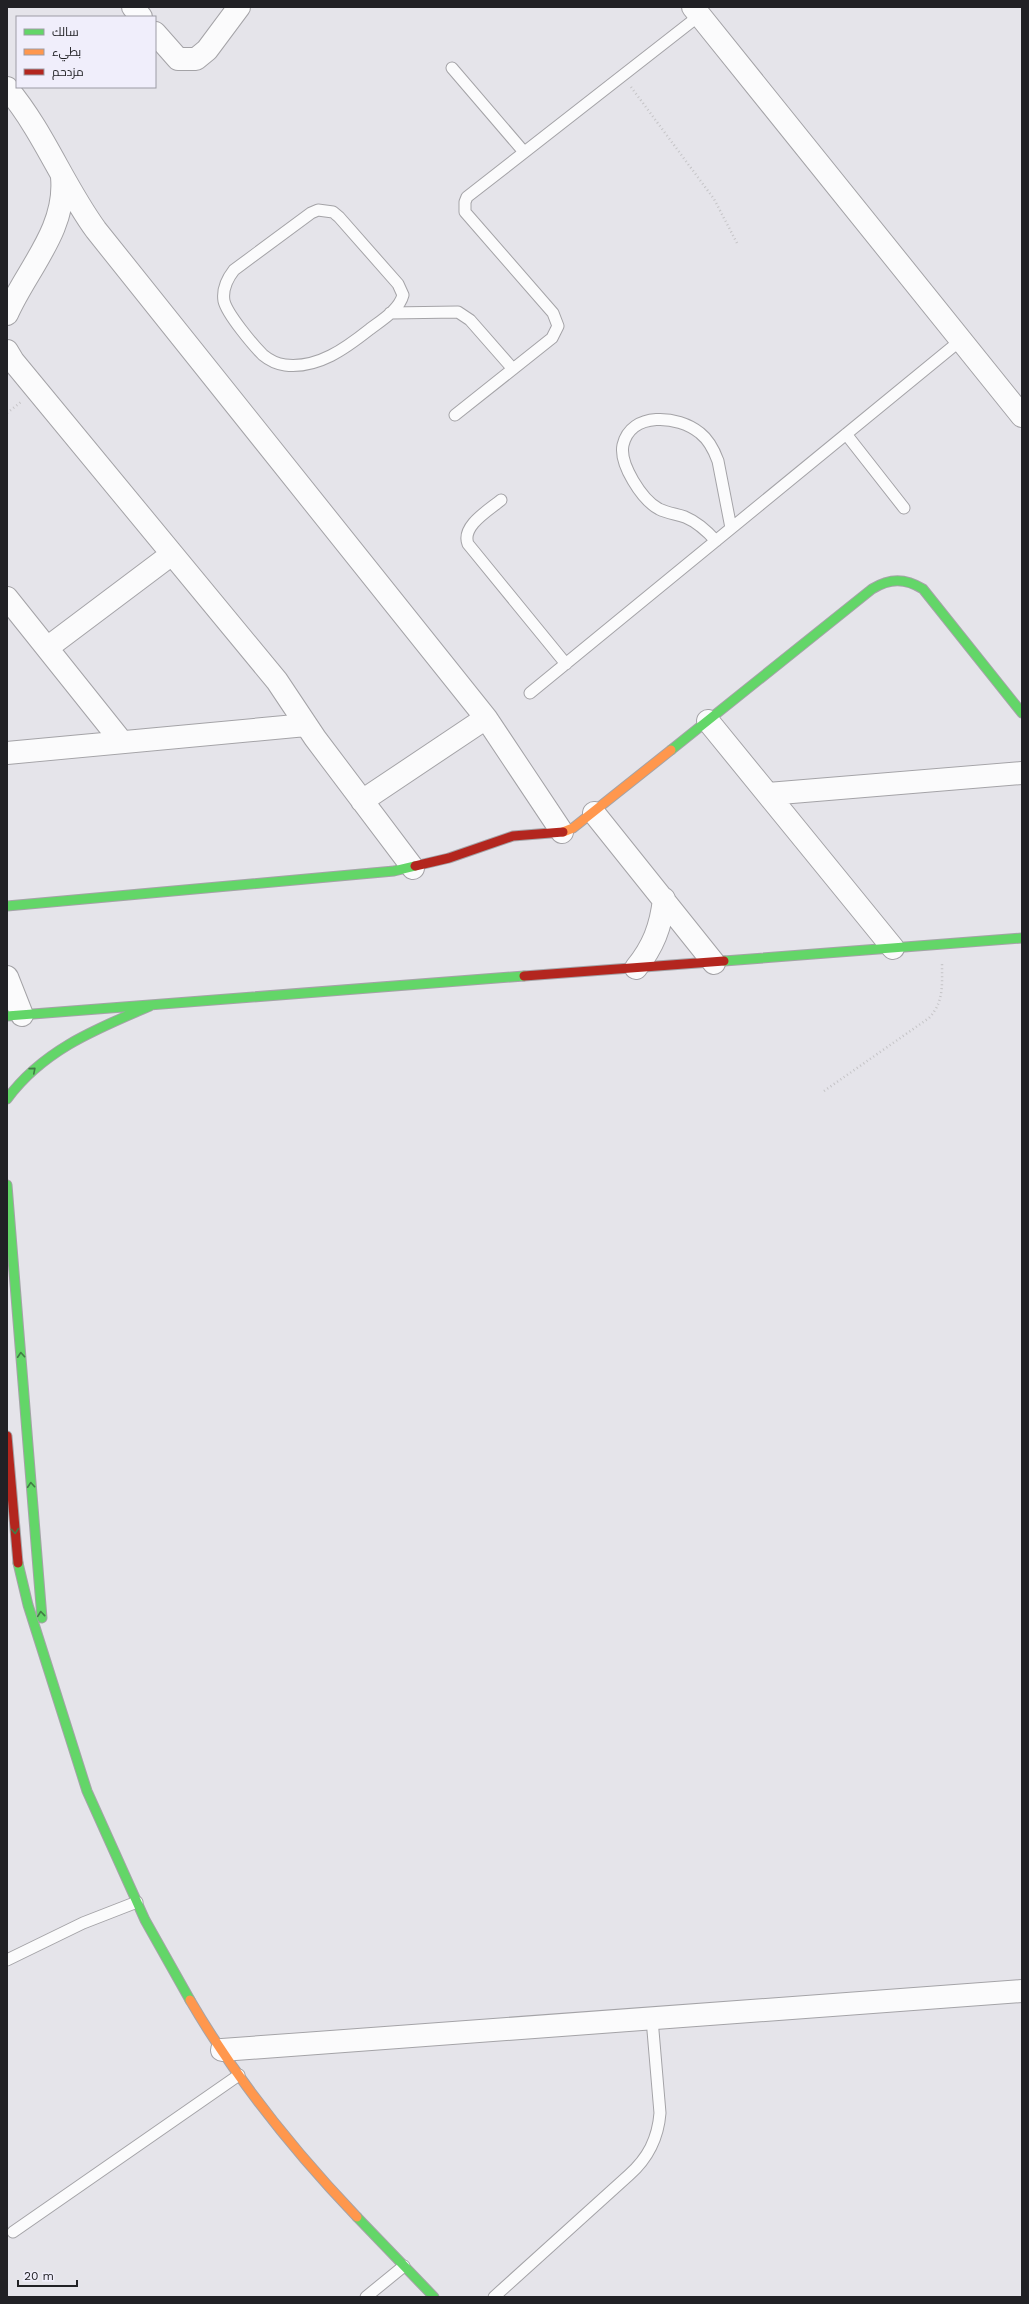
<svg xmlns="http://www.w3.org/2000/svg" width="1029" height="2304" viewBox="0 0 1029 2304" font-family="'Work Sans',Cairo,sans-serif">
<rect width="100%" height="100%" fill="#e5e4ea"/>
<g fill="none" stroke-linecap="round" stroke-linejoin="round">
<g stroke="#a4a3a7" stroke-width="13">
<path id="lane" d="M452,68L524,152
M318,210L333,212L339,217L398,284L403,295C399,310 382,320 370,329C346,348 318,369 285,365C278,364 269,360 263,355C253,345 227,314 224,301C222,289 227,279 234,270L311,213Z
M390,313L458,312L470,320L513,369
M455,415L552,338L558,326L553,313L465,212V202L467,197L700,15
M846,434L904,508
M501,500C489,510 461,526 468,544L566,664
M716,541C707,531 697,522 685,517C676,514 667,513 659,509C642,500 619,464 623,445C631,411 678,415 700,433C709,440 714,450 718,461L731,528
M530,693L961,340
M7,1960L83,1923L137,1902
M13,2232L239,2075
M366,2297L404,2266
M494,2297L629,2175C648,2158 658,2139 660,2113L652,2019"/>
</g>
<g stroke="#a4a3a7" stroke-width="24">
<path id="street" d="M133,7L141,17
M693,7L1022,416
M155,33L178,59H196L207,50L239,7
M7,88C44,132 63,185 96,230L486,718L562,832
M7,314C27,269 67,229 62,177
M7,351L13,361L277,681L315,738L413,868
M7,598L122,742
M47,648L172,554
M708,721L893,948
M7,753L306,725
M768,794L1022,773
M362,801L486,718
M594,813L714,963
M636,968C653,947 661,927 664,899
M7,977L22,1015
M222,2050L1022,1991"/>
</g>
<g stroke="#a4a3a7" stroke-width="11">
<path id="fast" d="M671,750L872,589C890,578 905,578 923,589L1022,713
M7,906L394,871L415,866
M724,961L1022,938
M7,1016L524,976
M7,1099C43,1050 96,1029 150,1006
M7,1185L42,1618
M18,1563L28,1605L87,1791L145,1920L190,2000
M357,2217L434,2297"/>
</g>
<g stroke="#a4a3a7" stroke-width="11">
<path id="slow" d="M563,832L573,828L671,750
M190,2000C236,2079 294,2151 357,2217"/>
</g>
<g stroke="#a4a3a7" stroke-width="11">
<path id="jam" d="M415,866L449,858L513,836L563,832
M524,976L724,961
M7,1436L18,1563"/>
</g>
<path stroke="#c5c4c7" stroke-width="2.5" stroke-dasharray="1 3" stroke-linecap="butt" d="M631,87L714,199L738,245
M7,413L21,402
M824,1091L929,1018C944,1002 942,985 942,964"/>
<use href="#lane" stroke="#fbfbfc" stroke-width="11"/>
<use href="#street" stroke="#fbfbfc" stroke-width="22"/>
<use href="#fast" stroke="#63d668" stroke-width="9"/>
<use href="#slow" stroke="#ff974d" stroke-width="9"/>
<use href="#jam" stroke="#b3261e" stroke-width="9"/>
</g>
<defs><path id="oneway-chevron" d="M-2-3.5L2.5 0L-2 3.5" fill="none" stroke-width="1.6" stroke-linecap="round" stroke-linejoin="round"/></defs>
<g stroke="#427c46">
<use href="#oneway-chevron" transform="translate(33 1070) rotate(-41)"/>
<use href="#oneway-chevron" transform="translate(21 1355) rotate(-94)"/>
<use href="#oneway-chevron" transform="translate(31 1485) rotate(-94)"/>
<use href="#oneway-chevron" transform="translate(15 1531) rotate(85)"/>
<use href="#oneway-chevron" transform="translate(41 1614) rotate(-96)"/>
</g>
<rect width="1029" height="2304" fill="none" stroke="#212125" stroke-width="16"/>
<rect x="16" y="16" width="140" height="72" fill="#f0eefb" stroke="#9d9ca5"/>
<rect x="24" y="29" width="20" height="6" fill="#63d668" stroke="#9d9ca5"/>
<text x="52" y="36" font-size="12" fill="#212125">سالك</text>
<rect x="24" y="49" width="20" height="6" fill="#ff974d" stroke="#9d9ca5"/>
<text x="52" y="56" font-size="12" fill="#212125">بطيء</text>
<rect x="24" y="69" width="20" height="6" fill="#b3261e" stroke="#9d9ca5"/>
<text x="52" y="76" font-size="12" fill="#212125">مزدحم</text>
<path d="M18 2280v6h59v-6" fill="none" stroke="#212125" stroke-width="2"/>
<text x="24" y="2280" font-size="12" fill="#212125" stroke="#f0eefb" stroke-width="3" paint-order="stroke">20 m</text>
</svg>
